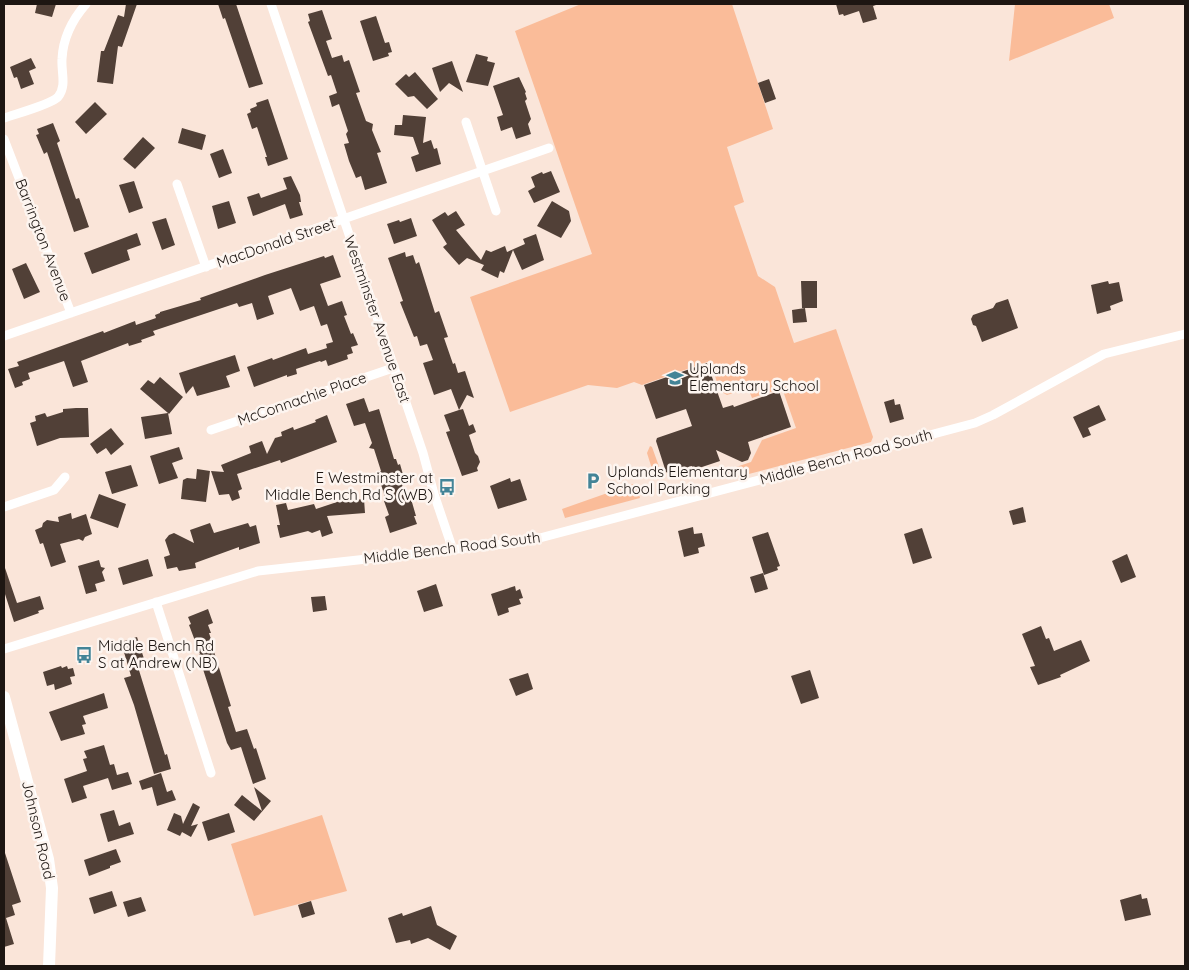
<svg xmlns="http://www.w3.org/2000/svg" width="1189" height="970" viewBox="0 0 1189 970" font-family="Quicksand,sans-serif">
<rect width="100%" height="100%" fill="#fae5d9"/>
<path fill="#fabc99" d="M581,4H732L773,129L727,147L744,202L734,206L758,276L775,287L794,343L836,329L873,437L871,442L730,479L727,470L751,462L762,440L796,428L782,388L752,398L748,388L727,395L720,391L710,361L642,385L634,382L617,388L588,385L510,412L470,297L592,254L515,31Z
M1015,4H1109L1114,18L1009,61Z
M650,446L652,447L661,472L652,469L647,453Z
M633,484L638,491L640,498L565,518L562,509Z
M322,815L347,891L254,916L231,844Z"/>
<path fill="#514037" d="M37,4H56L52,17L35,13Z
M126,4H137L122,47L118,46L113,84L97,82L101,51H104L118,15L124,17Z
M218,4H236L263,84L249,88L225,18L223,19Z
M836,4H876V5L873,6L877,19L863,23L859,11L844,16L843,14L839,15Z
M322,10L332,39L326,41L332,58L342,55L344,62L349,60L360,92L356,93L366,121L373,124L372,130L381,152L377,153L387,183L365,190L361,176L356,178L349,161L344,144L349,143L346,134L348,131L339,104L332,107L329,96L337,93L331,75L328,76L308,22L310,21L308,14Z
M376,16L385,43L389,42L392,52L388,53L389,56L373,61L360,21Z
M476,54L488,57L487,61L495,63L488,86L466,82Z
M31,58L36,68L29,71L34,84L21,89L17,77L14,78L10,67Z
M452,61L463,92L449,83L440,92L432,68Z
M415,72L438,99L427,109L414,96L408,97L395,84L406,74L409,77Z
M519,77L526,92L525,93L527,99L525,101L531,119L528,124L531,134L516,139L512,127L501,131L497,117L503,115L493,86Z
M769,79L776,99L765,103L758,83Z
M268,99L288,159L268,166L265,157H267L257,127L252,129L247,114L251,112L250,109L257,106L256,103Z
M95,102L107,114L86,134L75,122Z
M403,115L426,117L423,143L431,140L434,149L437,148L441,164L416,172L411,157L419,154L413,137L394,135L395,125H402Z
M53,123L60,141L57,143L76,199L79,198L89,227L74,232L47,152L44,154L36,135L39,134L37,129Z
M182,128L206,135L202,150L178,143Z
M143,137L155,148L135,169L123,159Z
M223,149L232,173L219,178L210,154Z
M551,171L560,192L534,203L528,191L535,187L531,177L542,172L543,174Z
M291,176L300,195L301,202H299L303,215L290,219L285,204L253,216L247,197L259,193L261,198L287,189L283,178Z
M134,181L143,208L129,213L119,185Z
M229,201L236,223L218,229L212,206Z
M552,201L569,211L571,221L561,238L537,226Z
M456,211L465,225L456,230L481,260L486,250L491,252L505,246L507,252L525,244L523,239L536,234L544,260L522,270L513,250L504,273L500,271L498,278L481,270L484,265L467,258L459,265L443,247L447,244L432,220L445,212L448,216Z
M166,218L175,245L162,250L152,222Z
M411,218L417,236L394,244L387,224L399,220L400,222Z
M137,233L141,245L127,250L130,260L92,274L84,253Z
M405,252L406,257L413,255L416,264L419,262L435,313L439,311L448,337L444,338L453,364L455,363L458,373L465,371L474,398L467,395L459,410L463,409L469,426L473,424L476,432L469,435L475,453L478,456L480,462L477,468L478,471L462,476L446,432L450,431L444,415L459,410L451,389L434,395L423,363L433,360L427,344L420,346L417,336L414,337L400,302L403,301L388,258Z
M333,255L341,277L320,284L328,306L342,301L347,315L344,316L351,334L353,333L358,345L351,347L353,353L347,355L348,359L328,366L326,360L321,362L320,361L296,369L297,374L287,377V375L254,387L247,367L272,358L273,360L306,348L308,354L327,348L326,344L333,342L327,324L321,326L314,306L300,311L291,288L268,296L274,314L257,320L252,303L239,307L237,303L153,331L155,335L141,340L142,342L129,346L128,343L81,361L88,382L73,387L64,361L28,373L30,379L22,382L23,385L15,388L8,369L19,366L17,362L103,331L104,333L135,321L136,325L156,318L155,315L160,313V312L201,300L200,298L265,275L324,256L325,258Z
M26,263L40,292L24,299L12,269Z
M801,281H817V308H802Z
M1108,281L1109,284L1119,282L1123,301L1110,306L1111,310L1097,314L1091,285Z
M1008,299L1018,328L982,342L976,326L973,325L971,319L973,315L993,308L996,303Z
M805,308L807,322L793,323L792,310Z
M235,355L240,371L226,376L230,387L197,396L193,386L186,394L179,373Z
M707,363L723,408L733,405L734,407L779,391L791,427L748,442L751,453L748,460L742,462L716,450L720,461L693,470L692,466L670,474L666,472L656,441L657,438L692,426L686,409L656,419L644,385Z
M160,377L183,397L169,414L168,413L172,434L145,439L141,417L168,413L140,389L148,380L154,384Z
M364,398L369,412L379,409L394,459H396L398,465L400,464L404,478L400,496L409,492L416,516H414L417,524L390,533L385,517L389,515L384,501L386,500L377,472L381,471L374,449L369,448L372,443L365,423L354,426L346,404Z
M894,399L895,405L900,404L904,419L890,423L884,402Z
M1099,405L1106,420L1088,428L1091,435L1083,438L1073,417Z
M76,408H88L89,437L60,438L37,446L30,423L36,421L35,416L45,413L47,417L63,412V409Z
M327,415L337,442L281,463L280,460L237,474L242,489L238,491L240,498L232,501L229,494L219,495L211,471L224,472L221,465L251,453L249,446L262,441L267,454L275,438L282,436L281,432L293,427L294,430L316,422L315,420Z
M111,428L124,444L111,455L106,448L97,454L90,444Z
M179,447L183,459L172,463L178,478L159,484L150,456Z
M131,465L138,486L112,494L105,472Z
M197,469L210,471L206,502L181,499L183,480L187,478L196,479Z
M510,478L511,482L520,479L527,500L498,509L490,486Z
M99,494L126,504L118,528L90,518Z
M364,499L365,513L327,516L333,533L322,537L320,530L312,533L308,531L280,538L277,525H280L276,505L286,503L288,510L314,504L316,509L340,501Z
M1023,507L1026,522L1013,525L1009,511Z
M71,513L72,519L86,514L92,534L85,537L83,541L79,539L60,544L66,562L51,567L43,543L40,544L35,530L42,527L43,523L47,520L59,522L58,517Z
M210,523L214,533L248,523L250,527L256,525L260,543L239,550V547L195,563L196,568L179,571L177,567L167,569L164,557L170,555L165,540L169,535L174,533L194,543L190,530Z
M693,527L694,534L702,533L705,546L698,548L699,553L684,557L678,531Z
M922,528L932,558L913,564L904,534Z
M768,532L780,566L777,567L778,570L764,575L752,537Z
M1127,554L1136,577L1121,583L1112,561Z
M148,559L153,576L123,585L118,568Z
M99,560L101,567L105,568L102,572L105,581L95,584L97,591L86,594L78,566Z
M4,568H5L17,603L40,596L44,609L38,611L39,613L14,622L4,591Z
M763,573L768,589L755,593L750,577Z
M436,584L443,606L424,612L417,591Z
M515,586L516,591L520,589L523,598L519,599L521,604L508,608L509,612L498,616L491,594Z
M325,596L327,610L313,612L311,597Z
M208,609L213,623L208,625L211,633H209L211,639H210L231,706L228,707L236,732L247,729L254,749L256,748L266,779L253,784L241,747L231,750L227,743L200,660L199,655L200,654L189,625L191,624L188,617Z
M1041,626L1046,639L1049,638L1054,651L1081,640L1090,661L1060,675L1061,677L1038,685L1030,667L1035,666L1022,634Z
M137,637L146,665L138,667L165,755L167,754L171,769L154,774L134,705L124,678L131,676L121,642Z
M61,666L62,668L67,666L68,669L73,668L75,676L70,677L72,684L55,690L54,684L47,686L43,672Z
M810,670L819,698L801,704L791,676Z
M528,673L533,689L516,696L509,679Z
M104,693L108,708L83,716L86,724L82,725L85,734L61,741L49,712Z
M104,745L110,765L114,764L117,775L128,772L132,784L112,790L108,778L83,786L87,798L72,803L64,779L87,771L83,759L87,758L84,751Z
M161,773L167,792L172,790L176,800L157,806L152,787L142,790L139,781Z
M254,787L271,801L254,821L234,805L242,795L262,811Z
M193,803L200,807L191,826L198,824L191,837L182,832L180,836L167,830L174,813L181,816L183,824Z
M114,810L119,826L130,822L134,834L108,842L100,814Z
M229,813L235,832L208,841L202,822Z
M116,849L121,862L110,866V868L89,876L84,860Z
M4,853H5L21,902L12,905L15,915L6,918L14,944L4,947Z
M112,891L117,906L94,914L89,898Z
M1141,894L1142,899L1147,898L1151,915L1125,921L1120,900Z
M141,897L146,911L128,917L123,902Z
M311,901L315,914L302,918L298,905Z
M431,906L437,925L457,936L450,950L428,938L411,944L410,940L396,943L388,918L402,913L403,916Z"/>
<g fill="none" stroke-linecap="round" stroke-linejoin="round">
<path stroke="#fff" stroke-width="9" d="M271,4L423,453L434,494L453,550
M4,118C15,114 50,105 58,97C67,86 61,72 62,59C63,38 72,20 86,4
M466,122L496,211
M4,139L71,313
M177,184L206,267
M4,336L549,148
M211,430L393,368
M4,507L54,490L65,477
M156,602L211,773
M4,649L258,571L513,543L536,539L975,423L993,415L1104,354L1185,334"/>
<path stroke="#fff" stroke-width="12" d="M4,697L48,859L52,888L49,966"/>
</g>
<defs>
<g id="school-bare" transform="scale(1.35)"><path d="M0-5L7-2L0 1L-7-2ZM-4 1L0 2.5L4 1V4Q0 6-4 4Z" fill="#438497" stroke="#fdf5f0" stroke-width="2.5" paint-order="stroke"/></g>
<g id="parking-bare" transform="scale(1.35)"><path d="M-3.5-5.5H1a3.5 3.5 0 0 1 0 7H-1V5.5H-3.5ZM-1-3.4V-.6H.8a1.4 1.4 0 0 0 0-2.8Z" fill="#438497" stroke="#fdf5f0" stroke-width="2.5" paint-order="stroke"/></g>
<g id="bus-bare" transform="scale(1.35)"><path d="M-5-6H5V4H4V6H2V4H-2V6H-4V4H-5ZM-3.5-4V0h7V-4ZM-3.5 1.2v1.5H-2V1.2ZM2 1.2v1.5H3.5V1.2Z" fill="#438497" stroke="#fdf5f0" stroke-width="2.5" paint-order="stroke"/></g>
</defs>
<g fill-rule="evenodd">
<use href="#school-bare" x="675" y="378"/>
<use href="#parking-bare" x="593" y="481"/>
<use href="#bus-bare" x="447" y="487"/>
<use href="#bus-bare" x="84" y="655"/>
</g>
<g text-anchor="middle" stroke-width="5" stroke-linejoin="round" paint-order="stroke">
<g font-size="15" fill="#1d1612" stroke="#fdf5f0">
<text transform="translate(43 240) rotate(69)" y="5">Barrington Avenue</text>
<text transform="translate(276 243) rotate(-19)" y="5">MacDonald Street</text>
<text transform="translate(377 319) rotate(71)" y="5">Westminster Avenue East</text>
<text transform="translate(302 399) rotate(-19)" y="5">McConnachie Place</text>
<text transform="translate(846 457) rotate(-15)" y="5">Middle Bench Road South</text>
<text transform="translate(452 548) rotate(-7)" y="5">Middle Bench Road South</text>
<text transform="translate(38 830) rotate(77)" y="5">Johnson Road</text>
</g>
<g font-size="15" fill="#1d1612" stroke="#fdf5f0" text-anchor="start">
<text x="689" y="374">Uplands<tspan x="689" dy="17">Elementary School</tspan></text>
<text x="607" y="477">Uplands Elementary<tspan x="607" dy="17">School Parking</tspan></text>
<text x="433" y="483" text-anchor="end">E Westminster at<tspan x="433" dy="17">Middle Bench Rd S (WB)</tspan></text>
<text x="98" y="651">Middle Bench Rd<tspan x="98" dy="17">S at Andrew (NB)</tspan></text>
</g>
</g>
<rect width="1189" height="970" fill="none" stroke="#1d1612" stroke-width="10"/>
</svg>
